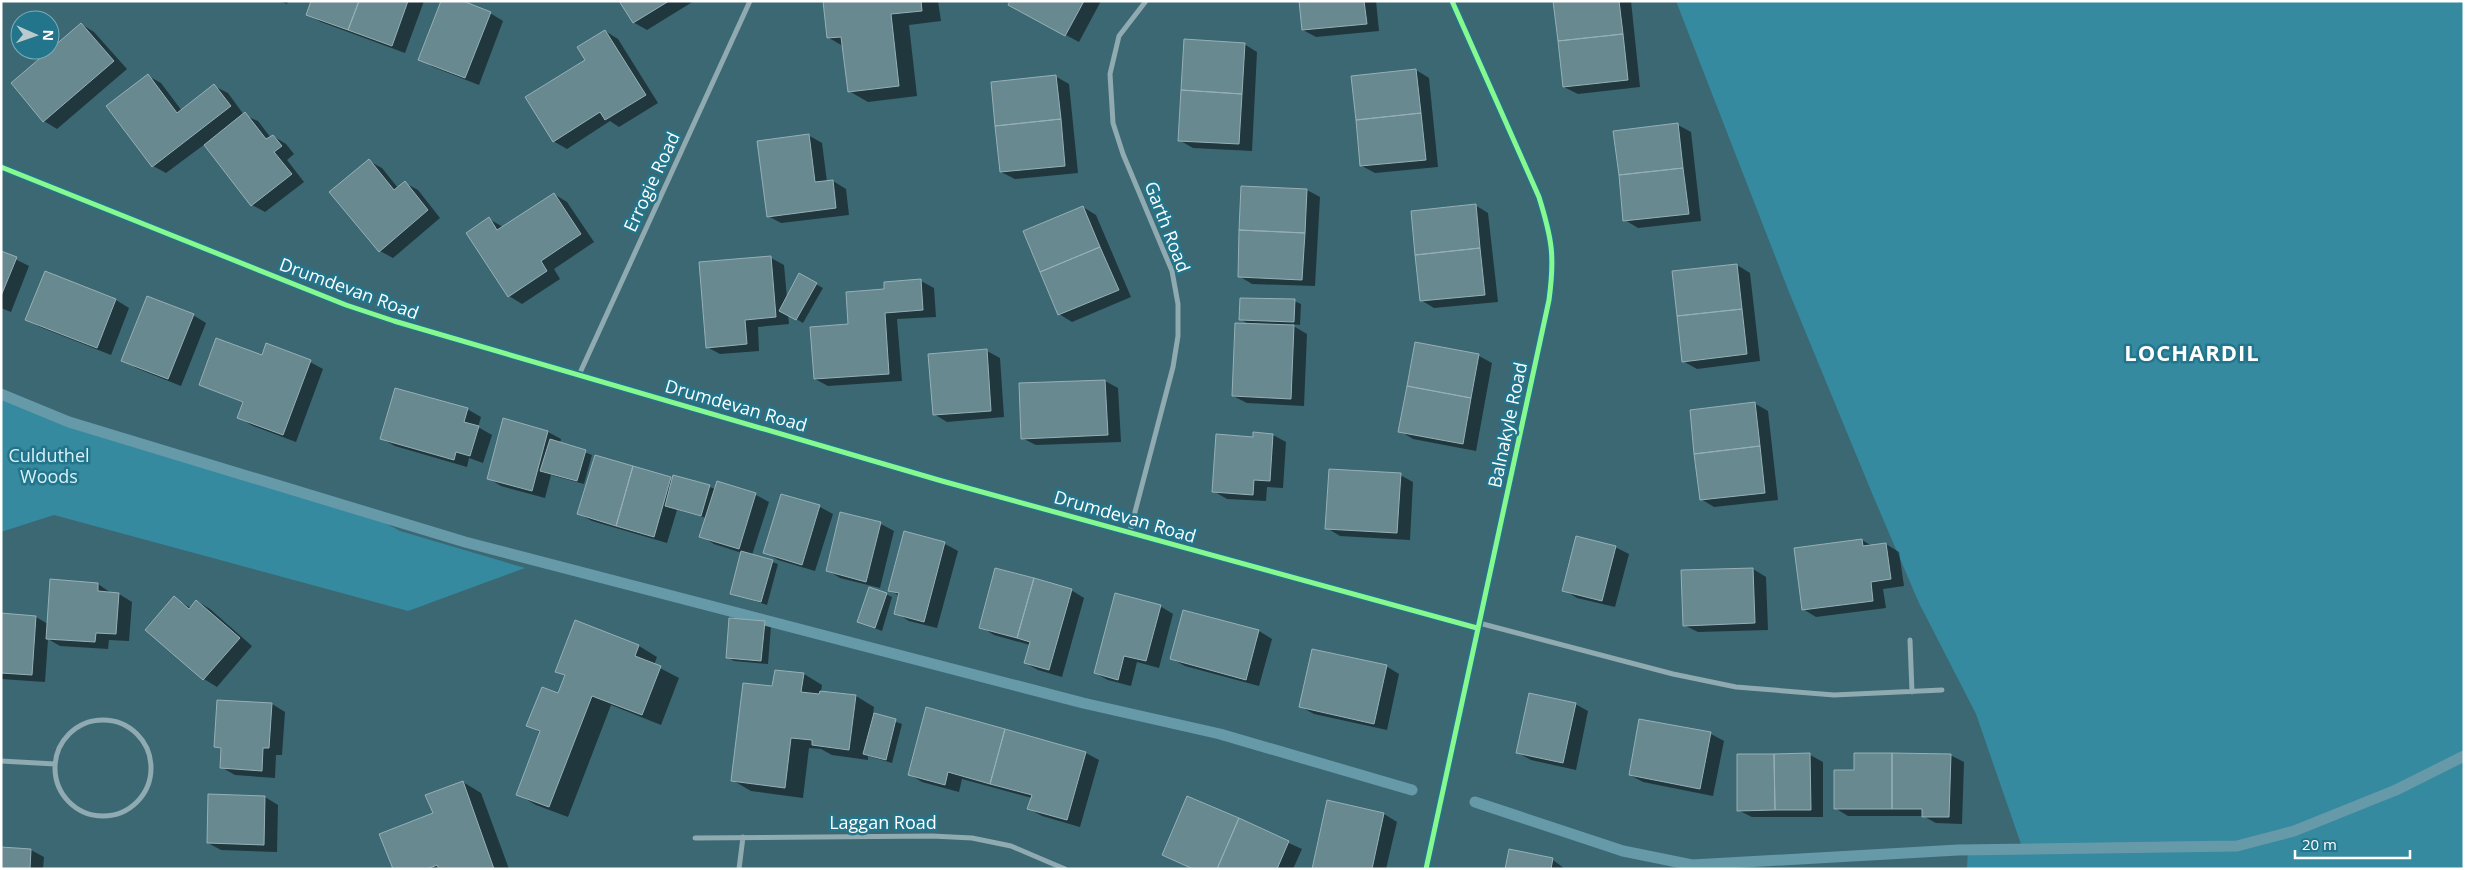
<svg xmlns="http://www.w3.org/2000/svg" width="2465" height="870" viewBox="0 0 2465 870" font-family="'Open Sans',sans-serif">
<rect width="100%" height="100%" fill="#3b6873"/>
<path fill="#358a9f" d="M1676,1H2464V869H1967L1968,845L2021,844L1976,714L1919,603L1874,498L1789,292Z
M1,394L69,422L361,510L400,531L525,568L408,611L54,515L1,532Z"/>
<path fill="#0007" d="M278,1H288L287,4Z
M313,1H424L405,53L321,22L308,15Z
M620,1H694L647,30L633,22Z
M825,1H938L941,21L909,25L917,96L868,102L849,91L843,46L829,38Z
M1011,1H1101L1079,42L1023,12Z
M1300,1H1376L1379,31L1316,37L1303,30Z
M1554,1H1631L1640,87L1578,94L1564,87Z
M490,13L503,21L479,85L433,67L420,59Z
M81,24L94,32L127,69L57,129L44,121L12,84Z
M605,31L618,39L658,103L619,127L610,121L567,149L553,141L587,60Z
M1244,44L1257,52L1252,151L1193,148L1179,140Z
M1416,70L1429,78L1438,167L1375,173L1362,166Z
M148,76L161,83L182,111L214,86L228,93L244,115L258,121L271,138L273,136L286,144L294,154L287,160L304,182L265,212L252,205L205,144L166,173L153,166Z
M1055,76L1069,84L1078,173L1015,179L1001,172Z
M1678,125L1691,132L1701,221L1638,228L1625,220Z
M808,135L822,143L827,182L833,181L846,189L849,215L781,223L768,216Z
M369,161L382,168L398,188L405,183L418,190L440,218L393,258L380,251Z
M1307,190L1320,197L1315,286L1252,284L1239,276Z
M554,194L567,202L594,242L554,269L560,279L522,304L509,296L489,219L503,227Z
M1475,205L1488,213L1498,302L1434,308L1421,300Z
M1083,207L1096,215L1131,297L1072,322L1059,314Z
M1,252L29,266L11,312L1,308Z
M771,258L784,265L787,298L799,275L823,288L803,323L788,314L789,324L758,327L759,351L720,354L707,347Z
M1737,265L1750,273L1760,361L1697,369L1683,361Z
M46,272L116,300L129,308L111,355L40,327L27,320Z
M921,281L934,288L936,317L897,319L902,381L828,386L815,379L850,325L886,290Z
M1294,301L1301,304L1300,325L1290,324L1307,334L1304,406L1247,403L1233,396L1250,325L1240,319Z
M193,315L206,323L181,386L136,368L123,360Z
M1416,344L1479,356L1492,363L1476,451L1413,439L1400,431Z
M987,351L1000,358L1004,417L947,422L934,414Z
M262,357L310,362L323,369L296,442L251,425L238,417L244,403L200,384Z
M1105,381L1118,388L1121,442L1036,445L1022,438L1020,385Z
M1754,403L1768,411L1778,500L1714,507L1701,499Z
M467,409L481,417L478,427L492,435L483,463L469,458L467,467L395,446L382,439Z
M548,432L561,439L560,443L592,455L584,484L551,475L545,498L501,486L488,478Z
M1254,433L1273,435L1286,442L1283,488L1267,487L1266,501L1227,499L1213,491L1254,438Z
M596,456L673,480L674,476L716,489L718,483L756,495L769,502L752,555L778,564L767,605L731,593L742,553L714,544L701,536L707,518L677,510L667,543L592,521L579,514Z
M1400,475L1413,482L1410,540L1340,536L1327,528Z
M782,495L820,507L833,514L815,571L778,560L765,552Z
M841,514L881,524L894,531L880,588L840,578L827,570Z
M905,533L945,544L958,551L937,628L909,621L896,613L900,596L889,590Z
M1862,540L1872,546L1886,544L1899,552L1904,586L1883,589L1886,608L1816,617L1803,609L1795,549Z
M1615,547L1629,554L1615,607L1577,598L1564,590Z
M1753,569L1766,577L1768,630L1698,632L1684,625L1683,572Z
M98,584L111,593L119,594L132,602L129,641L109,640L108,649L60,646L48,639L45,682L1,679V615L36,617L48,624Z
M1071,590L1084,598L1062,677L1038,670L1025,663L1030,645L994,635L981,627Z
M886,594L892,597L882,631L859,622Z
M174,598L191,608L197,601L210,609L252,646L217,687L204,679L146,630Z
M1160,606L1173,614L1159,668L1137,662L1131,686L1108,680L1095,673Z
M1184,611L1259,631L1272,639L1259,686L1185,666L1172,659Z
M764,622L771,626L768,664L734,661L727,657Z
M639,646L657,657L654,665L679,678L661,725L611,705L568,817L536,805L517,794L541,733L528,725L558,695L566,676L557,671Z
M1386,666L1399,674L1387,730L1314,714L1301,707Z
M804,674L822,685L821,692L856,696L874,707L873,714L902,724L892,763L868,756V760L832,755L821,749L809,748L803,798L751,791L732,780L773,688Z
M272,704L285,712L282,755H276L275,778L235,775L221,767L223,750L216,746Z
M1575,704L1588,711L1576,770L1531,760L1518,753Z
M1711,734L1724,741L1713,796L1643,782L1630,775Z
M1086,753L1099,760L1080,827L1042,816L1029,809L1032,798L962,779L959,792L922,782L909,774Z
M1810,755L1823,762V817H1752L1738,810Z
M1950,755L1964,762L1962,824L1936,823L1923,816H1848L1835,808L1856,771Z
M463,782L481,793L509,869H394L434,813Z
M209,795L265,797L278,805L277,852L221,850L208,843Z
M1188,797L1302,849L1293,869H1192L1163,854Z
M1384,814L1397,822L1386,869H1314Z
M1,848L31,850L44,857L43,869H1Z
M1553,860L1565,869H1506Z"/>
<g fill="none" stroke-linecap="round" stroke-linejoin="round">
<path stroke="#669aa9" stroke-width="11" d="M1,394L69,422L465,542L1083,703L1220,734L1412,790
M1475,802L1623,851L1692,865L1958,850L2237,846L2294,831L2396,790L2464,756"/>
</g>
<path fill="#698991" stroke="#96b0b6" d="M311,1H359L348,30L306,15Z
M359,1H408L392,46L348,30Z
M441,1H463L491,12L465,78L418,60Z
M619,1H669L633,23Z
M823,1H921L922,11L891,14L899,86L848,92L841,37L827,38Z
M1010,1H1084L1065,36L1008,5Z
M1299,1H1364L1367,24L1302,30Z
M1553,1H1619L1623,34L1558,41Z
M81,23L114,61L43,122L11,83Z
M605,30L646,95L605,120L600,112L553,142L525,97L585,60L577,47Z
M1623,34L1628,80L1563,87L1558,41Z
M1184,39L1245,43L1242,94L1181,90Z
M1416,69L1421,113L1356,120L1351,76Z
M148,74L177,113L214,84L231,106L152,167L106,106Z
M1056,75L1061,119L995,126L991,82Z
M1181,90L1242,94L1239,144L1178,141Z
M245,112L266,139L273,135L282,146L274,152L292,174L251,206L204,145Z
M1421,113L1426,160L1360,166L1356,120Z
M1061,119L1065,166L1000,172L995,126Z
M1678,123L1683,168L1619,175L1613,131Z
M809,134L815,182L833,180L836,208L767,217L757,141Z
M369,159L394,190L405,181L428,210L379,252L329,192Z
M1683,168L1689,214L1623,221L1619,175Z
M1241,186L1307,189L1305,233L1239,230Z
M554,193L581,234L541,261L547,271L508,297L466,233L489,217L497,230Z
M1476,204L1480,248L1415,255L1411,211Z
M1083,206L1100,247L1040,272L1023,231Z
M1239,230L1305,233L1302,280L1238,277Z
M1100,247L1119,290L1058,315L1040,272Z
M1480,248L1485,295L1420,301L1415,255Z
M1,251L17,257L1,296Z
M771,256L776,317L745,320L747,344L706,348L699,262Z
M1737,264L1742,309L1677,316L1672,271Z
M45,271L116,299L97,348L25,320Z
M799,273L817,283L796,320L779,311Z
M921,279L923,310L885,313L889,374L814,379L810,327L848,324L846,292L884,289V282Z
M147,296L194,314L168,379L121,361Z
M1240,298L1295,299L1294,322L1239,320Z
M1742,309L1747,354L1682,362L1677,316Z
M1235,323L1294,325L1291,399L1232,396Z
M216,338L262,355L266,343L311,360L283,435L237,418L243,402L199,385Z
M1415,342L1479,354L1471,398L1407,386Z
M987,349L991,411L933,415L928,354Z
M1105,380L1108,435L1021,439L1019,383Z
M1407,386L1471,398L1463,444L1398,432Z
M395,388L468,408L464,422L479,426L470,456L456,452L454,460L380,439Z
M1755,402L1760,446L1694,454L1690,410Z
M503,418L548,431L532,491L487,479Z
M1253,432L1273,434L1270,481L1254,480L1253,495L1212,492L1216,434L1253,437Z
M550,439L586,450L577,481L540,471Z
M1760,446L1765,493L1700,500L1694,454Z
M595,455L633,466L616,526L577,514Z
M633,466L671,477L654,537L616,526Z
M1329,469L1401,473L1397,533L1325,529Z
M673,475L710,485L701,516L665,506Z
M717,481L756,493L739,549L699,537Z
M781,494L820,505L802,565L763,553Z
M840,512L881,522L866,582L826,571Z
M904,531L945,542L924,622L894,614L899,593L888,591Z
M1576,536L1616,546L1602,601L1562,591Z
M1862,539L1863,546L1886,543L1891,579L1871,582L1873,601L1802,610L1794,548Z
M741,551L773,560L761,602L730,594Z
M995,568L1034,578L1017,638L979,628Z
M1753,568L1755,623L1683,626L1681,570Z
M1034,578L1072,589L1049,670L1024,663L1030,642L1017,638Z
M50,579L98,583V591L119,593L116,634L96,633L95,642L46,639Z
M869,587L887,593L875,628L857,622Z
M1115,593L1161,605L1146,661L1124,656L1118,680L1094,673Z
M174,596L189,609L196,600L240,638L203,680L145,630Z
M1183,610L1259,630L1246,680L1170,659Z
M1,613L36,616L32,675L1,673Z
M729,618L765,621L761,661L726,658Z
M575,620L639,645L635,656L661,666L642,715L592,696L549,807L516,795L540,731L526,726L542,687L558,693L565,675L555,672Z
M1312,649L1387,665L1374,724L1299,707Z
M775,670L804,673L801,692L819,694L820,691L856,695L849,750L812,745V740L791,738L785,788L731,781L743,683L772,686Z
M1529,693L1576,703L1563,763L1516,753Z
M217,700L272,703L269,748H263L262,771L220,768L221,748L214,747Z
M926,707L1005,729L990,784L948,772L945,785L908,775Z
M874,713L896,719L886,760L863,754Z
M1639,719L1711,732L1700,789L1629,775Z
M1005,729L1086,752L1067,820L1027,809L1032,795L990,784Z
M1810,753L1811,810H1775L1774,754Z
M1854,753H1892V809H1834V770H1854Z
M1892,753L1951,754L1949,817H1922V809H1892Z
M1737,754H1774L1775,810L1737,811Z
M463,781L494,869H439L437,865L427,869H393L379,834L433,813L425,795Z
M208,794L265,796L264,845L207,843Z
M1187,796L1239,818L1217,869H1193L1162,855Z
M1327,800L1384,813L1372,869H1312Z
M1239,818L1289,841L1277,869H1217Z
M1,847L31,849L30,869H1Z
M1509,849L1553,858L1551,869H1505Z"/>
<g fill="none" stroke-linecap="round" stroke-linejoin="round">
<path stroke="#8faab1" stroke-width="5" d="M1,167L346,305L394,321L942,481L1477,628
M579,375L750,1
M1130,531L1173,367L1178,336V304L1172,271L1123,154L1113,123L1110,74L1119,36L1146,1
M1479,623L1673,674L1736,687L1834,695L1942,690
M1910,640L1912,692
M55 768a48 48 0 1 1 96 0a48 48 0 1 1-96 0Z
M1,761L55,764
M695,838L932,836L972,838L1011,846L1065,869
M739,869L743,837
M1426,869L1549,300C1555,256 1552,239 1539,197L1452,1"/>
<g stroke="#23758b" stroke-width="8">
<path id="cycleway" d="M1,167L346,305L394,321L942,481L1477,628
M1426,869L1549,300C1555,256 1552,239 1539,197L1452,1"/>
</g>
<use href="#cycleway" stroke="#87f88f" stroke-width="5"/>
</g>
<g text-anchor="middle" stroke-width="5" stroke-linejoin="round" paint-order="stroke">
<g font-size="18" fill="#fff" stroke="#23758b">
<text transform="translate(652 182) rotate(-65)" y="6">Errogie Road</text>
<text transform="translate(1167 227) rotate(69)" y="6">Garth Road</text>
<text transform="translate(349 289) rotate(20)" y="6">Drumdevan Road</text>
<text transform="translate(736 406) rotate(16)" y="6">Drumdevan Road</text>
<text transform="translate(1508 425) rotate(-78)" y="6">Balnakyle Road</text>
<text transform="translate(1125 517) rotate(16)" y="6">Drumdevan Road</text>
<text x="883" y="829">Laggan Road</text>
</g>
<g font-size="18" fill="#d9f2f9" stroke="#23758b">
<text x="49" y="462">Culduthel<tspan x="49" dy="21">Woods</tspan></text>
</g>
<g font-size="22" font-weight="bold" letter-spacing="1" fill="#fff" stroke="#23758b">
<text x="2192" y="361">LOCHARDIL</text>
</g>
</g>
<rect width="2465" height="870" fill="none" stroke="#ffffff" stroke-width="5"/>
<g transform="translate(35 35) rotate(92)"><circle r="24" fill="#23758b" stroke="#7bacb9"/>
<path d="M0-4L9 19L0 12L-9 19Z" fill="#bacace"/>
<text y="-8" font-size="14" font-weight="bold" text-anchor="middle" fill="#ffffff">N</text>
</g>
<path d="M2295 850v8h115v-8" fill="none" stroke="#ffffff" stroke-width="2.5"/>
<text x="2302" y="850" font-size="15" fill="#ffffff" stroke="#23758b" stroke-width="4" paint-order="stroke">20 m</text>
</svg>
